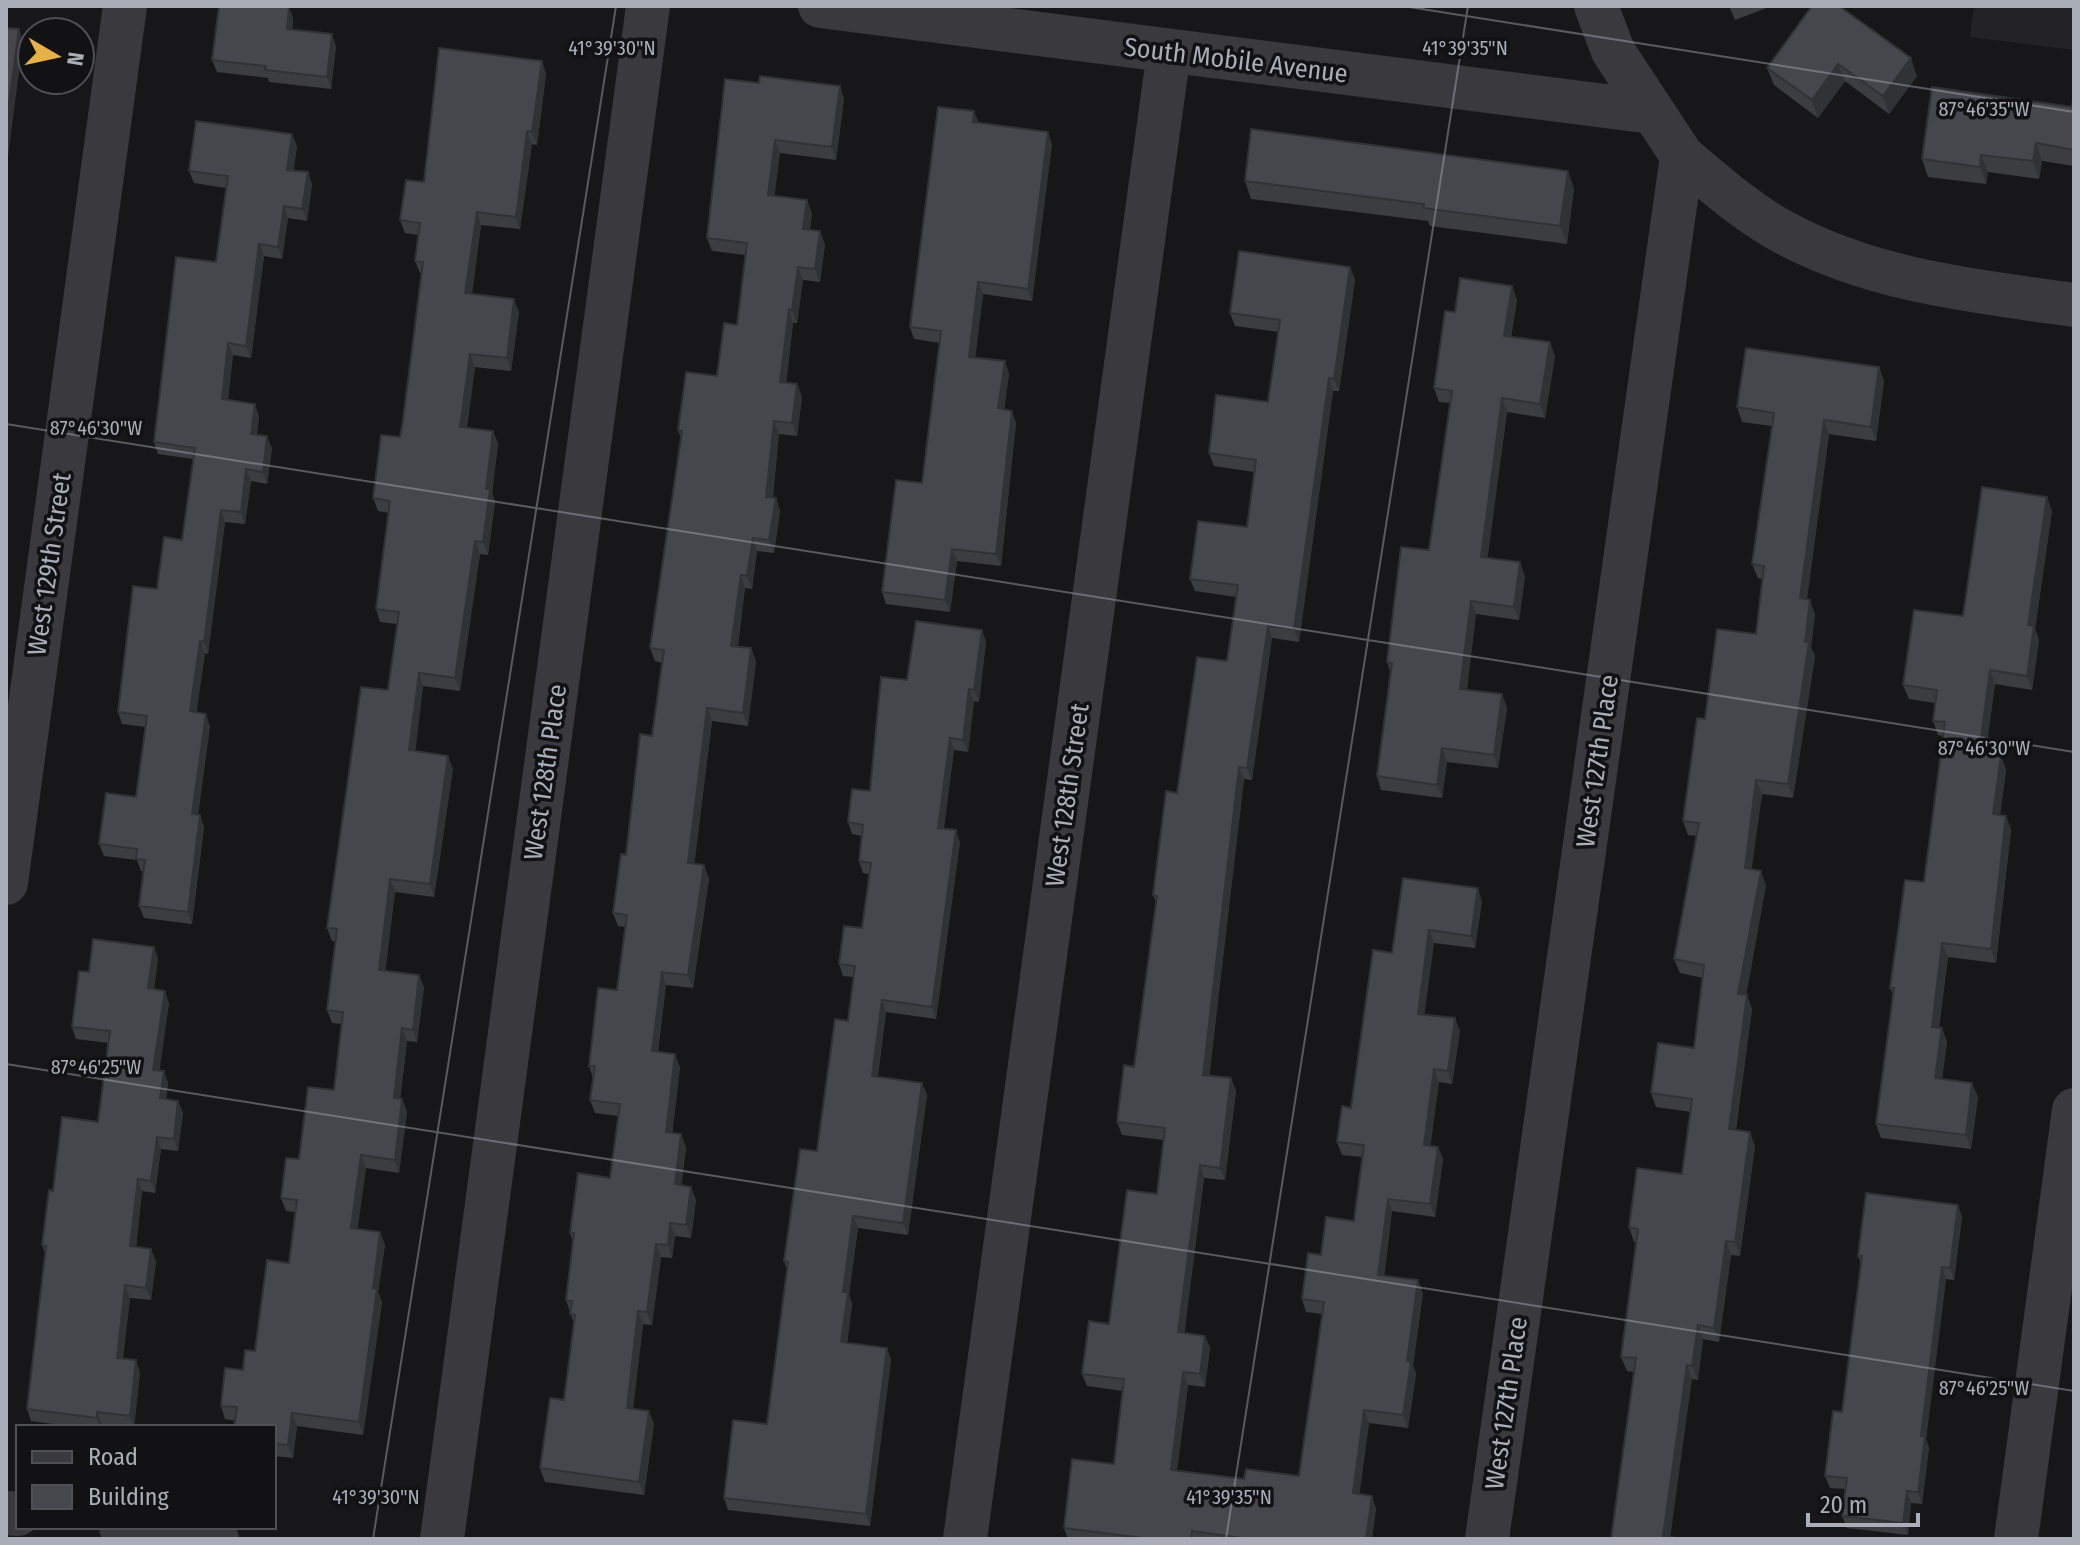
<svg xmlns="http://www.w3.org/2000/svg" width="2080" height="1545" viewBox="0 0 2080 1545" font-family="'Fira Sans Condensed',sans-serif">
<rect width="100%" height="100%" fill="#171719"/>
<path fill="#232326" d="M1974,6H2074V50L1970,37Z"/>
<g fill="none" stroke-linecap="round" stroke-linejoin="round">
<path stroke="#39393e" stroke-width="44" d="M820,6L1652,112
M1682,156C1714,183 1747,213 1785,233C1874,281 1975,291 2074,305
M6,883L125,6
M6,1513L18,1514
M121,1527L217,1539
M442,1539L648,6
M965,1539L1169,51
M1487,1539L1682,156L1613,51L1596,6
M2016,1539L2074,1110"/>
</g>
<path fill="#3c3d41" d="M1729,6H1772L1735,20Z
M1812,6L1917,76L1889,114L1845,81L1818,118L1774,85L1767,68Z
M289,7L293,19L292,30L336,46L331,89L269,82L268,78L217,72L212,60Z
M542,61L546,74L537,145L532,144L520,229L481,225L472,294L519,312L511,371L475,367L467,428L493,431L498,444L492,493L495,502L488,555L480,554L460,691L423,686L415,751L453,769L434,897L395,892L385,971L419,975L424,988L417,1042L407,1041L400,1099H402L407,1112L399,1173L366,1168L357,1229L380,1232L385,1245L378,1292L382,1302L363,1435L297,1426L293,1458L274,1456V1427L225,1419L221,1406L255,1351L289,1263L296,1212L286,1211L281,1198L334,1090L342,1024L332,1023L327,1010L336,941H332L327,928L388,690L397,624L380,622L376,609L389,513L378,511L373,498L400,437L422,274L420,273L415,261L419,235L405,233L400,220L424,182Z
M725,79L844,99L836,160L780,153L774,196L812,213L810,230L825,244L820,282L803,280L797,323H793L786,383L797,384L802,397L797,436L779,434L773,497L776,498L780,511L774,553L757,551L752,589L745,588L738,646L751,648L756,661L748,726L712,721L694,864L704,865L709,879L693,988L666,985L658,1052L680,1067L672,1133L681,1134L686,1148L681,1185L696,1200L691,1238L675,1236L672,1258L661,1257L652,1325L643,1324L633,1409L654,1424L644,1495L545,1482L540,1468L564,1400L574,1324L566,1300L573,1242L570,1233L610,1178L618,1116L595,1113L590,1100L593,1078L589,1066L617,990L625,927L618,926L613,913L652,736L662,663L655,661L650,648L681,438L678,430L717,376L737,325L746,255L712,251L707,238Z
M2074,92V166L2042,161L2039,179L1988,172L1986,184L1928,177L1922,159L2072,107Z
M978,123L1052,144L1032,301L983,294L975,357L1009,373L1004,409L1016,423L1001,566L957,561L950,612L886,604L882,592L922,483L940,343L914,339L910,327Z
M297,146L293,170L312,184L307,221L288,218L282,259L264,256L251,358L233,355L228,400L259,416L257,435L272,448L267,484L251,481L245,524L225,522L208,654L205,653L196,712L210,726L198,815L204,827L192,924L144,918L139,906L144,871H141L137,860L104,856L99,844L136,797L146,727L122,724L118,712L157,589L182,540L193,459L158,454L154,442L216,262L226,188L194,183L189,171Z
M1245,181L1574,188L1567,244L1430,226L1428,221L1251,199Z
M1350,267L1355,280L1339,391H1333L1299,642L1272,638L1252,780L1244,779L1209,1076L1231,1078L1236,1091L1225,1180L1204,1178L1184,1333L1205,1336L1210,1348L1205,1387L1188,1385L1177,1471L1244,1479L1299,1476L1322,1314L1306,1312L1302,1299L1321,1255L1354,1221L1362,1157L1342,1155L1337,1142L1351,1108L1392,953L1403,878L1482,901L1475,948L1434,943L1424,1014L1460,1031L1452,1084L1439,1082L1430,1146L1438,1147L1443,1159L1435,1217L1392,1211L1384,1276L1423,1293L1413,1365L1416,1374L1408,1428L1369,1423L1359,1494L1372,1496L1376,1509L1372,1539H1068L1064,1528L1114,1464L1123,1391L1087,1386L1082,1374L1109,1324L1157,1194L1164,1140L1122,1135L1117,1122L1134,1067L1156,902L1153,895L1177,793L1227,661L1236,597L1195,591L1190,579L1247,527L1254,472L1214,466L1209,453L1268,402L1279,332L1235,326L1230,313Z
M1512,286L1517,300L1511,337L1555,356L1545,418L1507,412L1487,558L1525,576L1519,620L1476,614L1467,689L1502,694L1507,708L1498,768L1447,762L1442,798L1381,790L1377,776L1390,671L1387,662L1429,550L1450,403L1439,402L1434,388L1455,312Z
M1879,367L1884,381L1876,441L1829,434L1807,599L1815,614L1811,647L1815,656L1793,798L1762,794L1751,869L1766,885L1746,995L1752,1009L1736,1130L1755,1146L1740,1256L1731,1255L1719,1342L1703,1339L1698,1380L1692,1379L1611,1539L1634,1372L1627,1371L1621,1357L1637,1242H1634L1629,1227L1682,1174L1691,1112L1656,1107L1651,1093L1694,1048L1703,978L1680,973L1674,959L1696,836L1688,835L1683,821L1705,719L1756,634L1762,579L1758,578L1752,564L1772,426L1742,422L1737,407Z
M2052,511L2035,629L2039,640L2032,690L1995,684L1985,754L2001,756L2006,770L2000,815L2006,816L2011,830L1996,963L1948,957L1939,1028H1942L1947,1042L1942,1079L1978,1097L1971,1149L1881,1138L1876,1124L1893,995L1890,988L1924,882L1943,736L1938,735L1933,721L1935,703L1909,699L1903,685L1963,616Z
M982,630L986,642L979,702L974,701L968,752L954,750L944,828L960,842L936,1019L886,1012L878,1077L922,1083L927,1095L908,1235L858,1228L849,1294L852,1304L847,1343L887,1348L891,1360L870,1526L728,1510L724,1498L767,1424L787,1270L784,1261L817,1151L848,1021L854,977L843,976L839,964L862,928L869,874L863,873L859,861L862,836L852,834L848,822L870,791L907,680Z
M154,947L158,959L154,989L169,1003L159,1070L168,1083L166,1099L178,1101L183,1113L178,1151L161,1149L155,1193L142,1191L136,1247L156,1261L151,1300L130,1298L123,1358L140,1372L134,1427L102,1424L101,1427H76L31,1421L27,1409L45,1253L42,1245L53,1191L98,1122L109,1043L76,1039L72,1027L89,972Z
M1962,1217L1954,1280L1946,1279L1926,1439L1929,1448L1922,1504L1911,1503L1908,1535L1847,1528L1842,1516L1846,1489L1830,1488L1825,1476L1842,1412L1861,1264L1858,1256Z"/>
<path fill="#313235" d="M289,7L293,19L291,41L287,29Z
M19,29L23,41L8,157L6,152V124Z
M332,34L336,46L331,89L327,77Z
M1911,58L1917,76L1889,114L1883,96Z
M542,61L546,74L537,145L532,132Z
M1838,64L1845,81L1818,118L1812,100Z
M840,86L844,99L836,160L832,147Z
M974,111L979,123L973,122Z
M527,131L532,144L520,229L516,217Z
M1048,132L1052,144L1032,301L1028,289Z
M292,134L297,146L292,182L287,170Z
M775,140L780,153L773,208L768,195Z
M2036,143L2042,161L2039,179L2033,161Z
M1981,155L1988,172L1986,184L1980,167Z
M1568,171L1574,188L1567,244L1560,226Z
M308,172L312,184L307,221L302,209Z
M807,200L812,213L808,242L803,229Z
M284,206L288,218L282,259L278,247Z
M477,212L481,225L470,306L465,293Z
M820,231L825,244L820,282L815,269Z
M259,244L264,256L251,358L246,346Z
M798,267L803,280L797,323L792,310Z
M1350,267L1355,280L1339,391L1334,379Z
M978,282L983,294L974,369L969,357Z
M1512,286L1517,300L1509,349L1504,336Z
M514,299L519,312L511,371L507,358Z
M789,309L793,323L785,395L780,382Z
M1550,342L1555,356L1545,418L1540,404Z
M228,343L233,355L226,411L222,399Z
M470,354L475,367L465,440L460,427Z
M1005,361L1009,373L1003,421L998,408Z
M1879,367L1884,381L1876,441L1871,427Z
M1329,378L1333,391L1299,642L1294,629Z
M797,384L802,397L797,436L792,423Z
M1502,398L1507,412L1486,571L1481,557Z
M255,404L259,416L255,446L251,434Z
M1012,411L1016,423L1001,566L996,554Z
M1824,420L1829,434L1805,612L1800,598Z
M774,421L779,434L771,510L766,497Z
M493,431L498,444L492,493L495,502L488,555L483,542L486,489Z
M267,436L272,448L267,484L263,472Z
M246,469L251,481L245,524L241,512Z
M2047,497L2052,511L2035,629L2039,640L2032,690L2027,676L2028,625Z
M776,498L780,511L774,553L769,540Z
M221,510L225,522L208,654L204,642Z
M753,538L757,551L752,589L747,576Z
M475,541L480,554L460,691L455,678Z
M952,549L957,561L950,612L945,600Z
M1520,562L1525,576L1519,620L1514,607Z
M741,575L745,588L736,659L731,646Z
M1810,600L1815,614L1811,647L1815,656L1793,798L1788,784Z
M1471,601L1476,614L1465,702L1460,689Z
M1268,626L1272,638L1252,780L1247,768Z
M982,630L986,642L979,702L974,690Z
M200,641L205,653L195,724L190,711Z
M751,648L756,661L748,726L743,713Z
M1990,670L1995,684L1984,767L1979,753Z
M419,673L423,686L414,763L409,750Z
M969,689L974,701L968,752L963,740Z
M1502,694L1507,708L1498,768L1494,755Z
M707,708L712,721L693,876L688,863Z
M206,714L210,726L196,826L192,814Z
M950,738L954,750L942,840L938,828Z
M1442,748L1447,762L1442,798L1437,785Z
M448,756L453,769L434,897L430,884Z
M2001,756L2006,770L1998,828L1993,814Z
M1239,767L1244,779L1208,1088L1203,1075Z
M1756,780L1762,794L1750,882L1745,868Z
M200,815L204,827L192,924L188,912Z
M2006,816L2011,830L1996,963L1991,949Z
M956,830L960,842L936,1019L932,1007Z
M704,865L709,879L693,988L688,975Z
M1761,871L1766,885L1744,1008L1738,994Z
M390,879L395,892L384,983L379,970Z
M1478,888L1482,901L1475,948L1471,936Z
M1429,930L1434,943L1423,1026L1418,1014Z
M1942,943L1948,957L1937,1041L1932,1027Z
M154,947L158,959L152,1000L148,988Z
M662,972L666,985L656,1064L652,1051Z
M419,975L424,988L417,1042L413,1030Z
M165,991L169,1003L158,1082L153,1070Z
M1747,995L1752,1009L1734,1143L1729,1129Z
M882,1000L886,1012L876,1088L872,1076Z
M1455,1018L1460,1031L1452,1084L1448,1071Z
M402,1028L407,1041L399,1111L394,1098Z
M1942,1028L1947,1042L1940,1092L1935,1078Z
M675,1054L680,1067L671,1146L666,1132Z
M1434,1069L1439,1082L1429,1157L1424,1145Z
M164,1071L168,1083L165,1110L160,1098Z
M1231,1078L1236,1091L1225,1180L1220,1168Z
M922,1083L927,1095L908,1235L903,1223Z
M1972,1083L1978,1097L1971,1149L1966,1135Z
M402,1099L407,1112L399,1173L395,1160Z
M178,1101L183,1113L178,1151L174,1139Z
M1750,1132L1755,1146L1740,1256L1735,1242Z
M681,1134L686,1148L680,1198L675,1184Z
M157,1137L161,1149L155,1193L151,1181Z
M1438,1147L1443,1159L1435,1217L1430,1204Z
M361,1155L366,1168L356,1241L351,1228Z
M1200,1165L1204,1178L1183,1345L1178,1332Z
M138,1179L142,1191L135,1258L130,1246Z
M691,1187L696,1200L691,1238L686,1225Z
M1388,1199L1392,1211L1383,1288L1378,1275Z
M1958,1205L1962,1217L1954,1280L1950,1268Z
M853,1216L858,1228L849,1294L852,1304L846,1354L841,1342L843,1292Z
M670,1223L675,1236L672,1258L668,1245Z
M380,1232L385,1245L378,1292L382,1302L363,1435L359,1422L373,1288Z
M1726,1241L1731,1255L1719,1342L1714,1328Z
M656,1244L661,1257L652,1325L647,1312Z
M151,1249L156,1261L151,1300L146,1288Z
M1942,1267L1946,1279L1926,1439L1929,1448L1922,1504L1918,1492L1921,1436Z
M1418,1280L1423,1293L1413,1365L1416,1374L1408,1428L1403,1415L1407,1361Z
M125,1285L130,1298L121,1370L117,1358Z
M638,1311L643,1324L631,1421L627,1408Z
M1698,1325L1703,1339L1698,1380L1692,1366Z
M1205,1336L1210,1348L1205,1387L1200,1374Z
M887,1348L891,1360L870,1526L866,1514Z
M136,1360L140,1372L134,1427L130,1416Z
M1687,1365L1692,1379L1670,1539L1663,1536Z
M1183,1372L1188,1385L1175,1483L1171,1470Z
M1364,1410L1369,1423L1358,1506L1353,1493Z
M649,1411L654,1424L644,1495L639,1482Z
M97,1412L102,1424L101,1427H100L97,1418Z
M292,1413L297,1426L293,1458L288,1445Z
M1907,1491L1911,1503L1908,1535L1903,1523Z
M1372,1496L1376,1509L1372,1539H1366Z"/>
<path fill="#46474c" stroke="#313235" stroke-width="2" d="M219,6L289,7L287,29L332,34L327,77L265,70L266,66L212,60Z
M1812,6H1839L1911,58L1883,96L1838,64L1812,100L1767,68Z
M6,28L19,29L6,124Z
M439,48L542,61L532,132L527,131L516,217L477,212L465,293L514,299L507,358L470,354L460,427L493,431L486,489H490L483,542L475,541L455,678L419,673L409,750L448,756L430,884L390,879L379,970L419,975L413,1030L402,1028L394,1098L402,1099L395,1160L361,1155L351,1228L380,1232L373,1288L377,1289L359,1422L292,1413L288,1445L274,1444V1427H234L237,1407L221,1406L225,1368L243,1370L245,1350L255,1351L267,1260L289,1263L297,1200L281,1198L286,1158L299,1159L308,1087L334,1090L343,1012L327,1010L337,929L327,928L361,687L388,690L399,612L376,609L390,501L373,498L381,435L400,437L403,420L423,262L415,261L420,223L400,220L406,180L424,182Z
M760,76L840,86L832,147L775,140L768,195L807,200L803,229L820,231L815,269L798,267L792,310L789,309L780,382L797,384L792,423L774,421L766,497L776,498L769,540L753,538L747,576L741,575L731,646L751,648L743,713L707,708L688,863L704,865L688,975L662,972L652,1051L675,1054L666,1132L681,1134L675,1184L691,1187L686,1225L670,1223L668,1245L656,1244L647,1312L638,1311L627,1408L649,1411L639,1482L540,1468L550,1398L564,1400L575,1315L570,1314L572,1301L566,1300L574,1233H570L578,1173L610,1178L620,1104L590,1100L595,1066H589L598,988L617,990L627,915L613,913L621,854L626,855L640,734L652,736L664,650L650,648L682,431L678,430L686,372L717,376L724,323L737,325L747,243L707,238L725,79L759,83Z
M1932,87L2072,107L2074,92V150L2036,143L2033,161L1981,155L1980,167L1922,159Z
M938,107L974,111L973,122L1048,132L1028,289L978,282L969,357L1005,361L998,408L1012,411L996,554L952,549L945,600L882,592L896,480L922,483L941,331L910,327Z
M196,121L292,134L287,170L308,172L302,209L284,206L278,247L259,244L246,346L228,343L222,399L255,404L251,434L267,436L263,472L246,469L241,512L221,510L204,642L200,641L190,711L206,714L192,814L200,815L188,912L139,906L145,860L136,859L137,849L99,844L106,793L136,797L147,716L118,712L133,586L157,589L164,537L182,540L195,448L154,442L176,257L216,262L228,176L189,171Z
M1251,129L1568,171L1560,226L1423,208L1424,204L1245,181Z
M1239,251L1350,267L1334,379L1329,378L1294,629L1268,626L1247,768L1239,767L1203,1075L1231,1078L1220,1168L1200,1165L1178,1332L1205,1336L1200,1374L1183,1372L1171,1470L1244,1479L1246,1469L1299,1476L1324,1302L1302,1299L1308,1253L1321,1255L1326,1217L1354,1221L1364,1145L1337,1142L1342,1106L1351,1108L1373,950L1392,953L1403,878L1478,888L1471,936L1429,930L1418,1014L1455,1018L1448,1071L1434,1069L1424,1145L1438,1147L1430,1204L1388,1199L1378,1275L1418,1280L1407,1361L1411,1362L1403,1415L1364,1410L1353,1493L1372,1496L1366,1539H1248L1192,1531L1191,1539H1142V1538L1064,1528L1072,1459L1114,1464L1124,1379L1082,1374L1089,1321L1109,1324L1127,1190L1157,1194L1165,1128L1117,1122L1124,1065L1134,1067L1157,896L1153,895L1166,791L1177,793L1197,657L1227,661L1238,585L1190,579L1198,521L1247,527L1256,460L1209,453L1216,395L1268,402L1280,320L1230,313Z
M1460,278L1512,286L1504,336L1550,342L1540,404L1502,398L1481,557L1520,562L1514,607L1471,601L1460,689L1502,694L1494,755L1442,748L1437,785L1377,776L1392,663L1387,662L1401,547L1429,550L1452,391L1434,388L1445,311L1455,312Z
M1746,348L1879,367L1871,427L1824,420L1800,598L1810,600L1805,642H1809L1788,784L1756,780L1745,868L1761,871L1738,994L1747,995L1729,1129L1750,1132L1735,1242L1726,1241L1714,1328L1698,1325L1692,1366L1687,1365L1663,1536L1683,1539H1611L1636,1358L1621,1357L1638,1229L1629,1227L1637,1168L1682,1174L1692,1099L1651,1093L1658,1043L1694,1048L1704,965L1674,959L1699,823L1683,821L1697,718L1705,719L1717,629L1756,634L1764,566L1752,564L1774,413L1737,407Z
M1982,487L2047,497L2028,625L2034,626L2027,676L1990,670L1979,753L2001,756L1993,814L2006,816L1991,949L1942,943L1932,1027L1942,1028L1935,1078L1972,1083L1966,1135L1876,1124L1894,988H1890L1905,880L1924,882L1945,722L1933,721L1937,690L1903,685L1914,610L1963,616Z
M916,621L982,630L974,690L969,689L963,740L950,738L938,828L956,830L932,1007L882,1000L872,1076L922,1083L903,1223L853,1216L843,1292H848L841,1342L887,1348L866,1514L724,1498L733,1420L767,1424L788,1262L784,1261L800,1149L817,1151L835,1019L848,1021L855,966L839,964L844,926L862,928L871,863L859,861L863,825L848,822L852,789L870,791L881,677L907,680Z
M93,939L154,947L148,988L165,991L153,1070L164,1071L160,1098L178,1101L174,1139L157,1137L151,1181L138,1179L130,1246L151,1249L146,1288L125,1285L117,1358L136,1360L130,1416L97,1412V1418L27,1409L46,1246L42,1245L49,1190L53,1191L62,1117L98,1122L110,1031L72,1027L79,971L89,972Z
M1866,1193L1958,1205L1950,1268L1942,1267L1921,1436H1925L1918,1492L1907,1491L1903,1523L1842,1516L1847,1478L1825,1476L1833,1411L1842,1412L1862,1256H1858Z"/>
<path fill="none" stroke="#aaaeb8" stroke-width="2" stroke-opacity="0.45" d="M1403,6L2074,112M6,424L2074,752M6,1064L2074,1391M373,1539L616,6M1226,1539L1468,6"/>
<g text-anchor="middle" stroke-width="7" stroke-linejoin="round" paint-order="stroke">
<g font-size="26" fill="#aaaeb8" stroke="#121214">
<text transform="translate(1236 60) rotate(7)" y="9">South Mobile Avenue</text>
<text transform="translate(49 564) rotate(-82)" y="9">West 129th Street</text>
<text transform="translate(1597 761) rotate(-82)" y="9">West 127th Place</text>
<text transform="translate(545 772) rotate(-82)" y="9">West 128th Place</text>
<text transform="translate(1067 795) rotate(-82)" y="9">West 128th Street</text>
<text transform="translate(1506 1403) rotate(-82)" y="9">West 127th Place</text>
</g>
</g>
<g font-size="20" text-anchor="middle" fill="#aaaeb8" stroke="#121214" stroke-width="7" stroke-linejoin="round" paint-order="stroke">
<text x="612" y="55">41°39'30"N</text>
<text x="1465" y="55">41°39'35"N</text>
<text x="1984" y="116">87°46'35"W</text>
<text x="96" y="435">87°46'30"W</text>
<text x="1984" y="755">87°46'30"W</text>
<text x="96" y="1074">87°46'25"W</text>
<text x="1984" y="1395">87°46'25"W</text>
<text x="376" y="1504">41°39'30"N</text>
<text x="1229" y="1504">41°39'35"N</text>
</g>
<rect width="2080" height="1545" fill="none" stroke="#aaaeb8" stroke-width="16"/>
<rect x="16" y="1425" width="260" height="104" fill="#121214" stroke="#4f5056" stroke-width="2"/>
<rect x="32" y="1451" width="40" height="12" fill="#39393e" stroke="#4f5056" stroke-width="2"/>
<text x="88" y="1465" font-size="24" fill="#aaaeb8">Road</text>
<rect x="32" y="1485" width="40" height="24" fill="#46474c" stroke="#4f5056" stroke-width="2"/>
<text x="88" y="1505" font-size="24" fill="#aaaeb8">Building</text>
<g transform="translate(56 56) rotate(99)"><circle r="38" fill="#121214" stroke="#4f5056" stroke-width="2"/>
<path d="M0-6L14 30L0 20L-14 30Z" fill="#e5b243"/>
<text y="-12" font-size="22" font-weight="bold" text-anchor="middle" fill="#aaaeb8">N</text>
</g>
<path d="M1808 1513v12h110v-12" fill="none" stroke="#aaaeb8" stroke-width="4"/>
<text x="1820" y="1513" font-size="24" fill="#aaaeb8" stroke="#121214" stroke-width="6" paint-order="stroke">20 m</text>
</svg>
